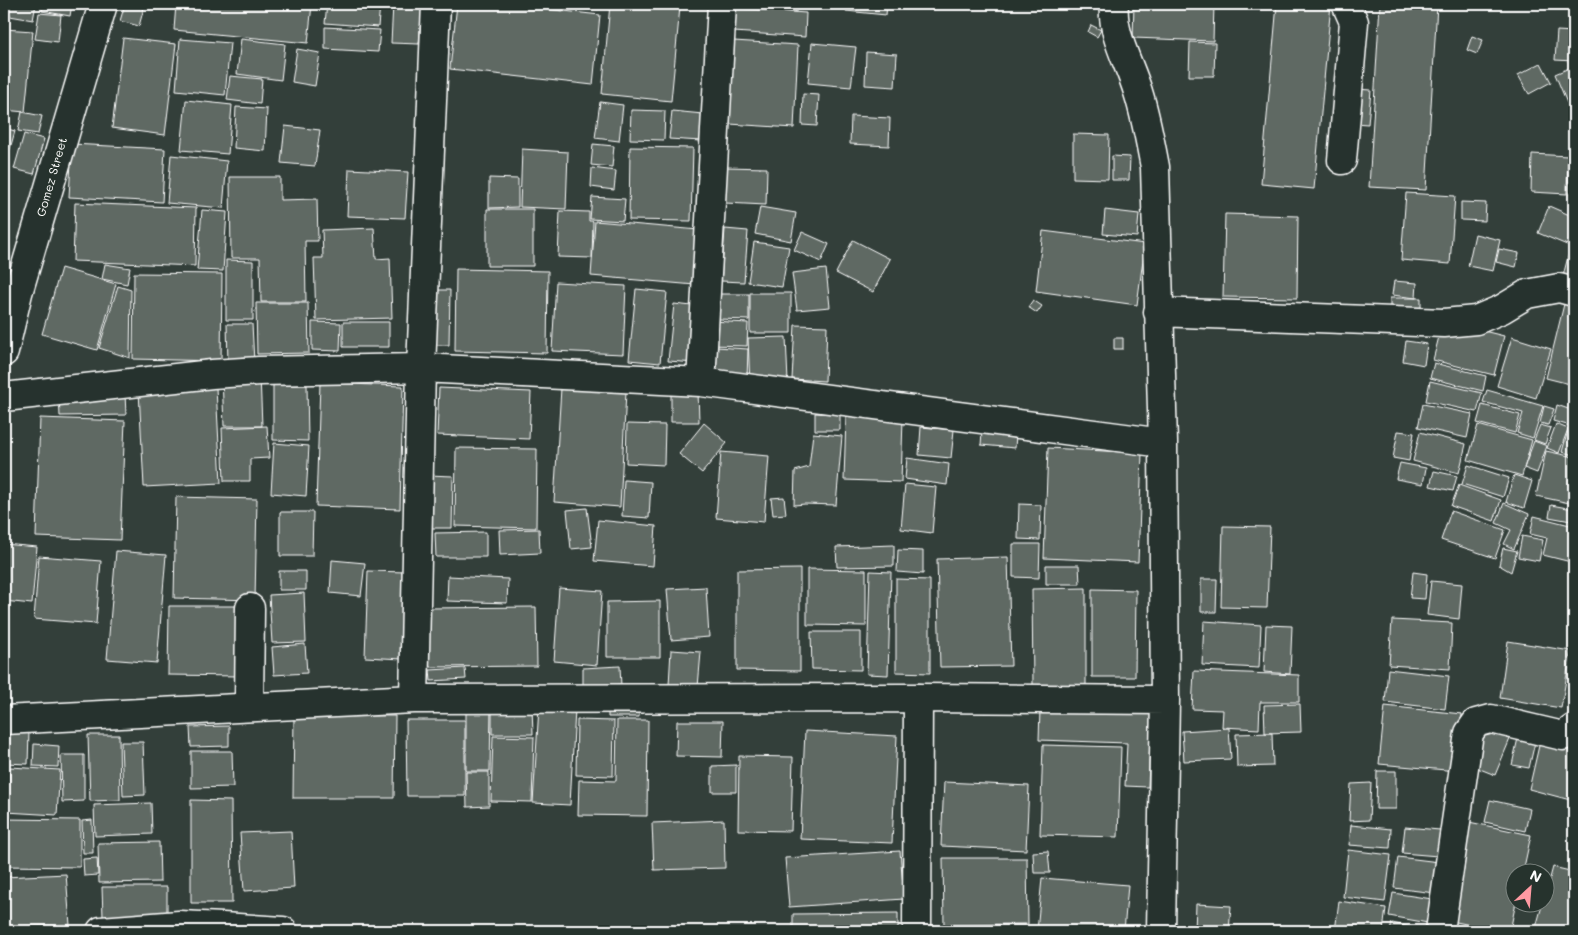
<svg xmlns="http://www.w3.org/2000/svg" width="1578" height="935" viewBox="0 0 1578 935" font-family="Mali,sans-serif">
<rect width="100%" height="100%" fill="#333f3a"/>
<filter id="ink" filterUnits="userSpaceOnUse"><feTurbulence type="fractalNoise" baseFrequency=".02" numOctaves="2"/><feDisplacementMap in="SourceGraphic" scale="10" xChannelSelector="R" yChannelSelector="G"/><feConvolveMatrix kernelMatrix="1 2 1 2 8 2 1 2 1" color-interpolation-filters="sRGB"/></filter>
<g filter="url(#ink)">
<path fill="#5f6964" stroke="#fff" d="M4,4H36L33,20L4,15Z
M43,4H72L70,16L42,11Z
M125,4H145L139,26L120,21Z
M176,4H312L308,43L174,30Z
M327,4H380L378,27L325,23Z
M393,4H422L419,44L391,43Z
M457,4H501L600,15L593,85L450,69Z
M610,4H644L680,7L671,101L602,94Z
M738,4H797L796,12L737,6Z
M846,4H887L886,15L846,11Z
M900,4H937V7L900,8Z
M1134,4H1214L1213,41L1133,38Z
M1277,4H1331L1314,189L1261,184Z
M1380,4L1437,5L1426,190L1369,187Z
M736,8L806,13L805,37L734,32Z
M39,13L61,15L58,42L35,39Z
M1091,25L1101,30L1097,37L1088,32Z
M325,27L380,30L378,52L325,49Z
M4,29L33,31L25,112L4,110Z
M1557,31L1574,32V61L1555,60Z
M1472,36L1483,40L1477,54L1467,50Z
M123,38L176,44L165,135L112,128Z
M180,39L230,43L225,95L176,90Z
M241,39L285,44L281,80L237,74Z
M734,41L798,45L794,128L729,124Z
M1190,42L1215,43L1214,76H1189Z
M812,43L856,47L851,87L808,83Z
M297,49L320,53L315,86L292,82Z
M866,52L897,54L895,87L865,85Z
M1541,63L1551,82L1529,94L1518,75Z
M1574,66V100L1567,103L1555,74Z
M230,76L262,79L260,104L227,100Z
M1355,89L1371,90L1368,124L1353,123Z
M803,94L819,95L817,126L802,125Z
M186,100L232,105L228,154L181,150Z
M600,102L623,105L619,141L595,138Z
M236,107L267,109L265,151L234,148Z
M631,110L665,111L664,140L630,139Z
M672,111L703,114L701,141L669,139Z
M22,112L42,116L38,134L18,131Z
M851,116L890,118L889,146L850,144Z
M285,126L320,130L315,166L281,163Z
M4,128L15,131L6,163L4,162Z
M24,134L44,139L34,174L14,169Z
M1073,134L1109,135L1108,179L1073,178Z
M72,144L165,149L162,202L69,197Z
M593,144L614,146L612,167L591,165Z
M630,147L693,148L691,221L629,220Z
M522,149L568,152L566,209L520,207Z
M1532,154L1568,156L1567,194L1531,192Z
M1570,154H1574V193H1569Z
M171,155L227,161L223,208L167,203Z
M1112,156L1130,157L1129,180H1112Z
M726,167L767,168L766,205L725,203Z
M592,168L616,171L614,190L591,187Z
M349,169L408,172L405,218L347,216Z
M230,177H280V200L317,199L318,241H305L306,302H261L260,258H231Z
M489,178L518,179V207L489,208Z
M1406,193L1455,196L1450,264L1401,260Z
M592,197L625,199L623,221L590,219Z
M1461,202L1486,203L1485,221L1461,220Z
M75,203L196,208L195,266L73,261Z
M1549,206L1574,217V228L1567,245L1538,233Z
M760,207L796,213L791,241L755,234Z
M487,209H533V266H487Z
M202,210L227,212L223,271L197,270Z
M1105,210L1139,214L1137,237L1103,234Z
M560,211L589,212V221H593L592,258L558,257Z
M1225,214L1298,216L1297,298L1223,297Z
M595,221L699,230L695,285L591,276Z
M374,228L376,259L390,258L392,318L316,320L314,258H323L322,230Z
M725,229L748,231L744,282L721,281Z
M1043,231L1145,244L1137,305L1036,291Z
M802,232L829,244L821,262L794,250Z
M1475,234L1500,240L1493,271L1468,266Z
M1574,234V279L1563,276Z
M853,240L890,259L873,292L836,273Z
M754,242L789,247L782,287L748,282Z
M1499,249L1519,253L1516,267L1496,262Z
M226,260L253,261V320H226Z
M105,264L130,268L127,284L102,279Z
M61,268L116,284L97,350L42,334Z
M456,269L548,271L547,353L455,351Z
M826,269L830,307L797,310L792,273Z
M134,273L222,274L221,361L133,359Z
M1394,281L1417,283L1416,298L1392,295Z
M556,282L626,286L623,354L552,351Z
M118,286L131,290L130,358L99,348Z
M636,289L667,292L660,363L629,360Z
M431,290H450L449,345H430Z
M750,293H791V333H750Z
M720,294H749V320L719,319Z
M1390,298H1421V311H1390Z
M1033,300L1042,306L1037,313L1028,307Z
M1565,300L1574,302V385L1546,378Z
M256,303H308L309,353L257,354Z
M674,304L701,307L696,363L668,361Z
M712,321L748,323L747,346L710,345Z
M1443,321L1504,336L1494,375L1433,360Z
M312,322L341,323L340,351L312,350Z
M343,322H389V347H343Z
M227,324H252L254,362L228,363Z
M795,325L827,326L825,381L792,379Z
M786,337L788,382L750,384L748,338Z
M1512,337L1551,349L1536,398L1497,386Z
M1114,338H1123V349H1114Z
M1406,341L1427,344L1424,365L1403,361Z
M716,347L748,349L747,380L714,378Z
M1434,363L1486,376L1483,391L1430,378Z
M260,375L262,426H224L222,377Z
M1430,381L1482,393L1477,412L1426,401Z
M320,383L403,386L400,509L316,506Z
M273,385H307L308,441L273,440Z
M216,388L221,483L144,487L139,391Z
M439,388L531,392L529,439L437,435Z
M561,388L626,392L620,507L554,502Z
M1487,390L1543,406L1533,438L1517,433L1523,413L1483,402Z
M698,391L699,422H671V392Z
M125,394L126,415L60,416L59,396Z
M1423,404L1472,414L1467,438L1418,427Z
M1482,405L1520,415L1515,433L1477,423Z
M1557,405L1574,411V427L1553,421Z
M1544,406L1554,409L1548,425L1540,423Z
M815,413L840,414V430H815Z
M846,416L903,418L901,482L844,480Z
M40,418L125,421L120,540L36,537Z
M704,423L727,443L702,473L679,454Z
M627,424L665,425L664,465L626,463Z
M1556,424L1568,429L1559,453L1547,448Z
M1478,425L1532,440L1522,476L1468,460Z
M1540,425L1551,428L1545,444L1534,440Z
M267,426L269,458L250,459V481H224L222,428Z
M921,427L954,430L951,458L919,455Z
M1569,427L1574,429V455L1562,452Z
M1398,431L1414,433L1409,461L1393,458Z
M982,432L1016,435L1015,448L981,445Z
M1420,432L1466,444L1459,473L1413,461Z
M813,433L842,436L836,505L805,504L794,505L795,471L809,467Z
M1534,441L1547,446L1537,473L1524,468Z
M274,443L309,446L306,496L271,493Z
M456,448L537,449L536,528L455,526Z
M1048,448L1142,453L1138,562L1044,558Z
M1546,451L1574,457V504L1536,496Z
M721,452L769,456L764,522L716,518Z
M907,458L949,464L947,485L905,479Z
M1400,463L1426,468L1423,484L1396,479Z
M1468,465L1509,478L1503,497L1462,484Z
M1434,471L1457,476L1453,491L1430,486Z
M428,475L453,476L452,528H428Z
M1514,475L1532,481L1524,508L1506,502Z
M624,480L651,482L649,518L622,516Z
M905,484L936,487L932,533L901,529Z
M1459,485L1501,500L1494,521L1451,506Z
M176,497L257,499L255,600L174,598Z
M784,497L786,514L773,515L771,498Z
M1504,503L1529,514L1514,549L1504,544L1511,530L1496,523Z
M1019,504L1041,505L1040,540L1018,539Z
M1551,505L1573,509L1571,521L1549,517Z
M587,508L592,547L571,549L567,510Z
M1451,511L1505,530L1495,558L1441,540Z
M280,512H313L312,556H280Z
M1534,516L1574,526V550L1571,562L1543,555L1547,538L1530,534Z
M598,520L656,526L653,566L594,561Z
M1223,526L1270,527L1267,608L1221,607Z
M539,529L540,553L500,555L499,530Z
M486,532V557H436L435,533Z
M1522,536L1543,540L1539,561L1518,557Z
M4,544L37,547L32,604L4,601Z
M1013,544H1040L1039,578L1013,577Z
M894,545V566L837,567L836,547Z
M1503,548L1517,551L1511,572L1499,565Z
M898,550L923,551V574L897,572Z
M116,551L166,555L157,663L107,659Z
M39,556L101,561L96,624L34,619Z
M1008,557L1011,666L940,667L937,559Z
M332,560L365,563L361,596L330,593Z
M1046,565H1079L1080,584H1046Z
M800,569V671L737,670V570Z
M807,569L866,570V626L807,625Z
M279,571H306V590H279Z
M368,571L406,572L402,659L365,657Z
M870,571L891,572L888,675L867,674Z
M1413,572L1427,574L1425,599L1410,598Z
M448,576L508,579L507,603L447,601Z
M896,579L930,580V673L896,672Z
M1201,579H1217L1216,612H1201Z
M1431,581L1462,584L1459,619L1427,615Z
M706,587L709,637L671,640L667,589Z
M559,588L602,591L597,665L554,661Z
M1086,588V685H1033L1032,589Z
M1092,589L1136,590L1135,677H1092Z
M304,593L306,642L272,643L269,595Z
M660,601V657H607V602Z
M169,606H239L238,676L168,675Z
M536,607L537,666L428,667V608Z
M1392,620L1452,623L1450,669L1389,665Z
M1204,621L1261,625L1259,668L1202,665Z
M1266,625L1292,626L1290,674L1264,672Z
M811,632H861V670L812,669Z
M1508,641L1571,651L1561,708L1500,698Z
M305,644L307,673L274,675L272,647Z
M671,650L701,652L698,687L669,685Z
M620,666L621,686L583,688V668Z
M465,668L466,679L431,681L430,670Z
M1388,669L1449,676L1445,709L1385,702Z
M1194,671L1299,675V702H1260L1259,729L1222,727L1223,710L1192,709Z
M608,701L639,702V717H608Z
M1300,704L1301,732L1265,733L1264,705Z
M1385,706L1462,714L1457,771L1379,764Z
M492,707H532L533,734H492Z
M539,707L575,709L570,805L533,803Z
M466,708H491L490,771H466Z
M1040,709L1151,713L1148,787L1125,786L1127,743L1039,740Z
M294,715L395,716L394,798H293Z
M406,720H465V796H407Z
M577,720L614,721L613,776L576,775Z
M617,720H648L647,816L578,815L579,780L616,781Z
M677,721H723L722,757L676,756Z
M229,726V746L191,747L190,727Z
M1229,728L1231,759L1184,761L1182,731Z
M1485,729L1510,739L1495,775L1470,765Z
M4,731H29L28,764L4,763Z
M805,731L897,736L892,843L800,839Z
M1272,733L1273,766L1237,767L1236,734Z
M88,735H119L120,800L90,801Z
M493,736L534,737L532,802L491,801Z
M1541,737L1574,744V801L1529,789Z
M1518,738L1535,742L1529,768L1512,765Z
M121,742H143L145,795L123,796Z
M34,744L59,746L58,767L33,766Z
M1043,745L1121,747L1118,837L1040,835Z
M191,751H232L233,787L191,788Z
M61,755H84V801L62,802Z
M739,756L793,757L791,831L738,830Z
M736,765V792H712V766Z
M10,767L60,770L57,815L6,812Z
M1377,771H1396V809H1376Z
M466,772H489V806L467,807Z
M944,782L1029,786L1026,850L941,846Z
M1371,783L1369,820L1349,821L1351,784Z
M191,800L231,801L232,903H191Z
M1490,800L1530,809L1525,831L1485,822Z
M151,803L152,834L95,836L94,805Z
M4,819L80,820V867L4,866Z
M92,820L93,853H83L82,821Z
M724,820L725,868L654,870L652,823Z
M1469,822L1531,835L1523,872H1516V902L1510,931H1499L1447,920Z
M1351,825L1391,829L1390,848L1349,845Z
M1405,827L1440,830L1438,856L1402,853Z
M291,831L294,888L244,891L240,833Z
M159,842L160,882L99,883L98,843Z
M1348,850L1391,855L1385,902L1343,897Z
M900,851L904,899L789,907L785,858Z
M1048,851L1050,873H1034L1033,852Z
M1398,857L1439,862L1435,893L1394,888Z
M97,858L98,875L84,876L83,859Z
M943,858H1027L1028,924L944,925Z
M1553,867L1574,872V931H1535L1543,902H1546V893Z
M66,874L70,925L4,927V877Z
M1042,878L1128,885L1124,931H1037Z
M102,887H167V916L103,917Z
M1393,893L1432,899L1428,923L1389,916Z
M1339,901L1386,908L1383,931H1335Z
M1196,904L1231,906L1229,931H1195Z
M898,913V931H793V914Z
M1392,923L1425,930L1424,931H1390Z
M942,926L1011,931H942Z"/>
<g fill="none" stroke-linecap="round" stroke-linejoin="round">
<g stroke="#fff" stroke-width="31">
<path id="minor" d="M1114,4C1111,34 1130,64 1138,92C1146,117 1150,141 1155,167L1163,443L1165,700L1161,931
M1342,160L1354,22L1346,4
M1158,312L1444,323L1476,320L1502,309L1527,294L1559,288L1574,292
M4,352L18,293L103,4
M701,382L722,4
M4,397L212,374L259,371L421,368L701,382L1163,443
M414,699L421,368L436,4
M249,707L250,608
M4,720L414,699L918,698L1165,700
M101,931L179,925L223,927L283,931
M917,931L918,698
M1440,931L1469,733L1476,723L1491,719L1563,736L1574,728"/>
</g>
<use href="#minor" stroke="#26332d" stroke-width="28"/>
</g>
</g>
<g text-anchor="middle" stroke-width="4" stroke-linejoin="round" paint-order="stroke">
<g font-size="12" fill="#fff" stroke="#26332d">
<text transform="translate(52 177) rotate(-74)" y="4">Gomez Street</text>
</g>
</g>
<rect width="1578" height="935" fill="none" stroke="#26332d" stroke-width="20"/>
<rect x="10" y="10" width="1558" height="915" fill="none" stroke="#fff" stroke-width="2" filter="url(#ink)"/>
<g transform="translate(1530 888) rotate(26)"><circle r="24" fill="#26332d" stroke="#7d8581"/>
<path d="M0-4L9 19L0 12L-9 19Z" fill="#ff9aa2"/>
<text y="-8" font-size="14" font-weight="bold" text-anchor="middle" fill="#ffffff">N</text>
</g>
</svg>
